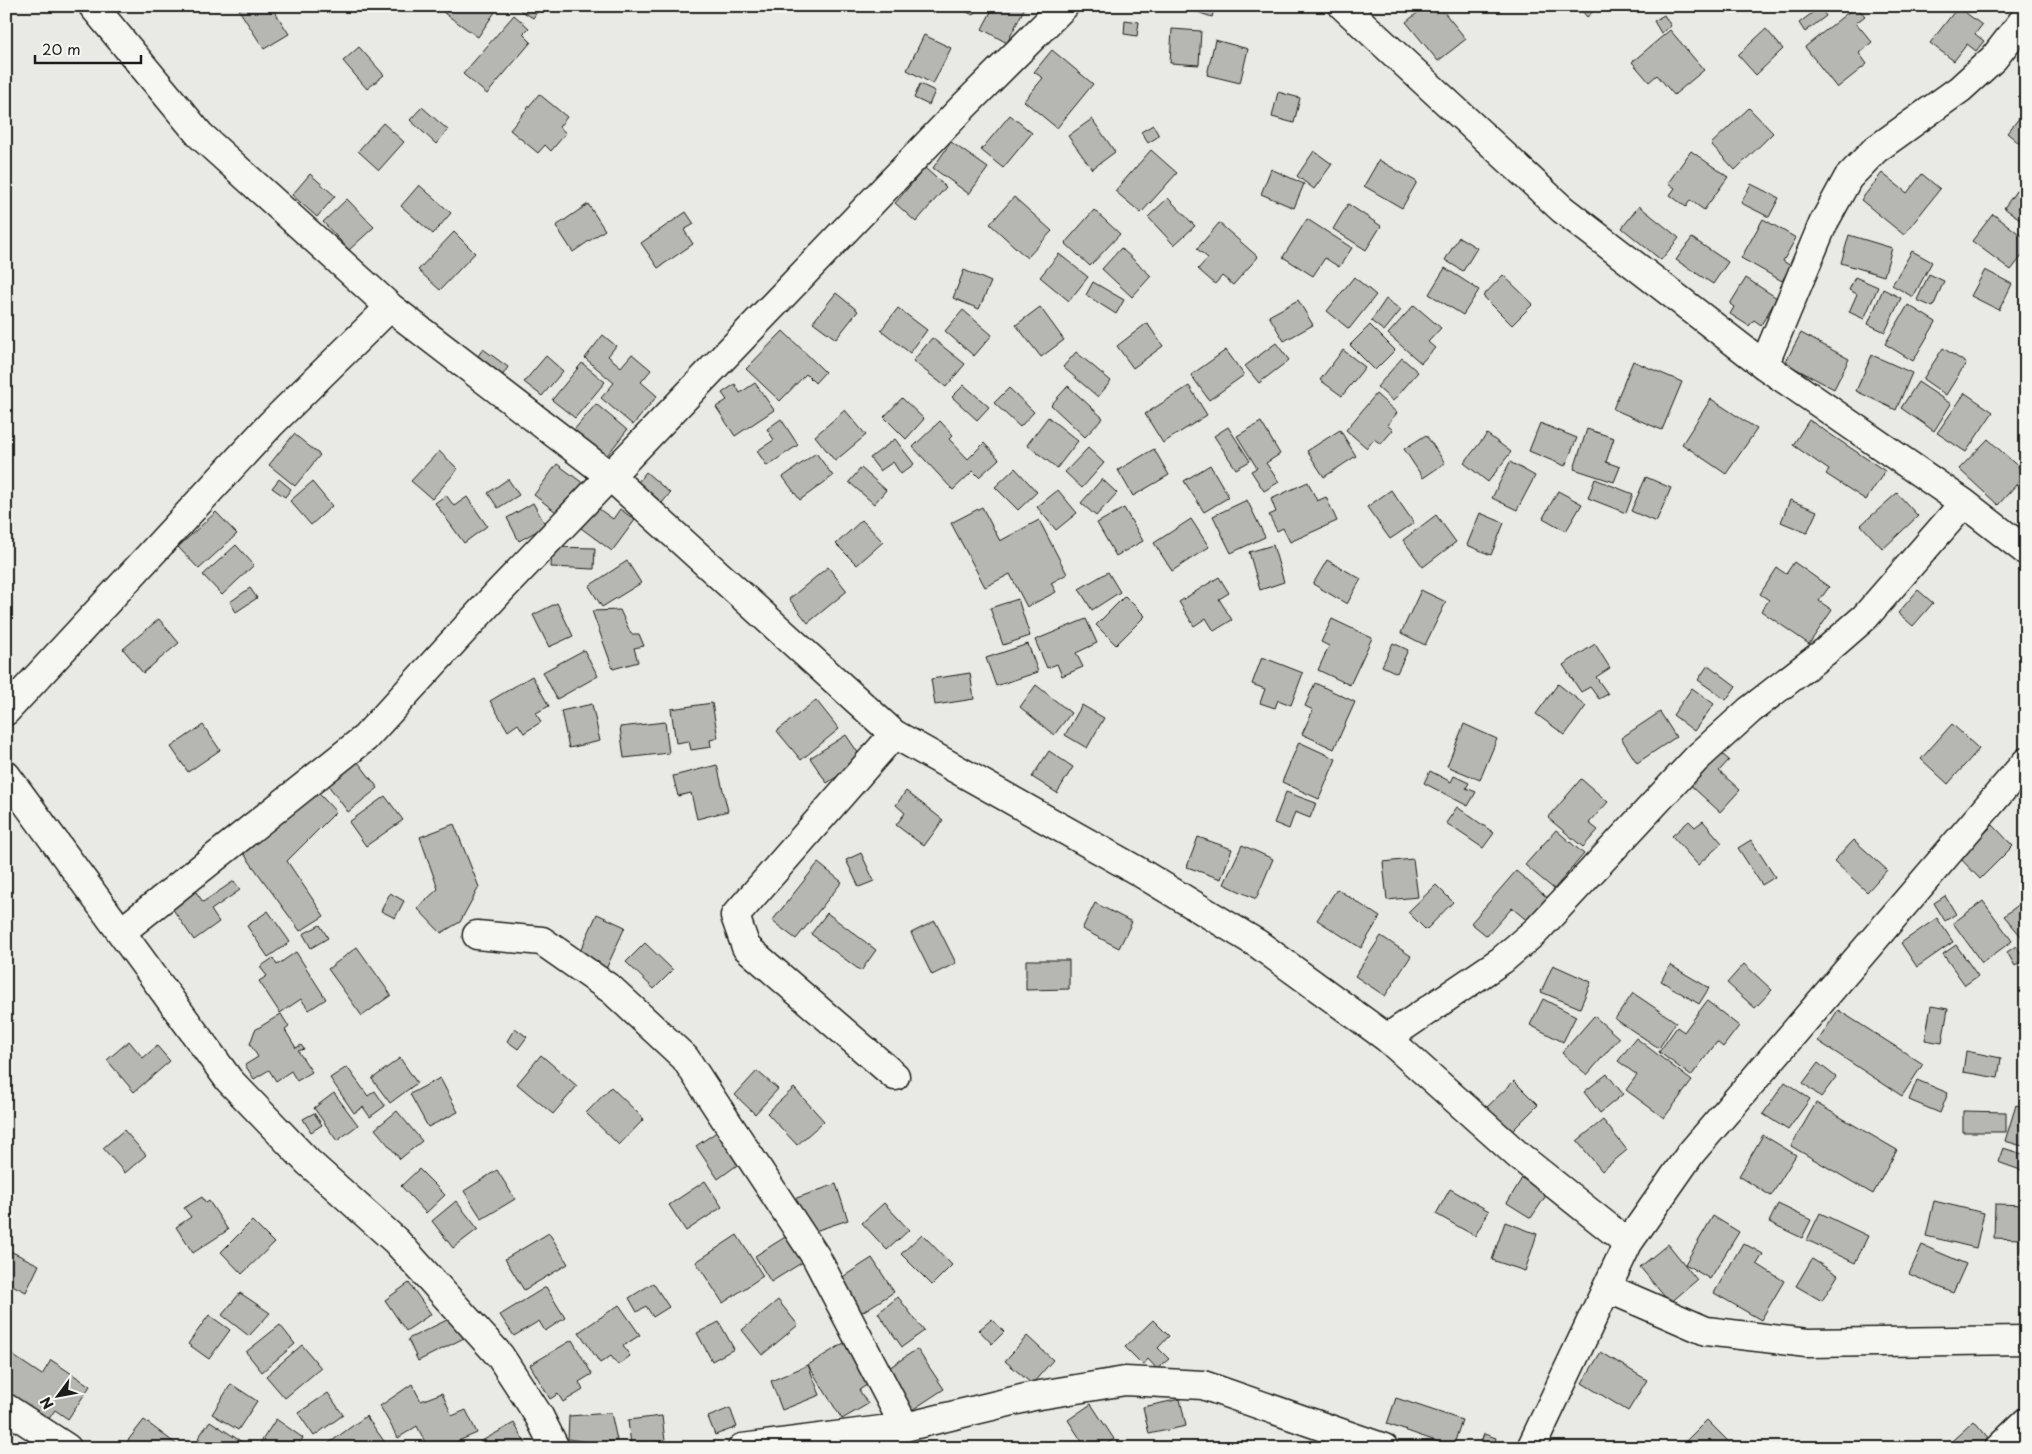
<svg xmlns="http://www.w3.org/2000/svg" width="2032" height="1454" viewBox="0 0 2032 1454" font-family="'Playpen Sans',sans-serif">
<rect width="100%" height="100%" fill="#e9e9e5"/>
<filter id="ink" filterUnits="userSpaceOnUse"><feTurbulence type="fractalNoise" baseFrequency=".02" numOctaves="2"/><feDisplacementMap in="SourceGraphic" scale="10" xChannelSelector="R" yChannelSelector="G"/><feConvolveMatrix kernelMatrix="1 2 1 2 8 2 1 2 1" color-interpolation-filters="sRGB"/></filter>
<g filter="url(#ink)">
<path fill="#b6b6b3" stroke="#1c1c1c" d="M245,6H271L289,34L264,49L239,10Z
M449,6H499L478,37L444,13Z
M523,6H541L533,18L520,10Z
M955,6H977L973,15Z
M994,6H1019L1024,9L1007,43L982,29Z
M1179,6H1215L1212,17Z
M1426,6H1439L1466,39L1438,61L1406,22Z
M1578,6H1599L1587,17Z
M1856,6L1865,16L1856,23L1872,42L1859,53L1867,64L1837,88L1805,47Z
M1820,7L1826,16L1805,32L1799,23Z
M1958,7L1982,25L1975,34L1984,41L1976,51L1967,44L1954,61L1930,43Z
M514,15L529,28L523,34L531,42L487,94L463,74Z
M1664,15L1671,26L1661,33L1654,21Z
M1125,20L1139,22L1137,36L1124,34Z
M1172,29L1201,31L1199,65L1170,63Z
M1766,29L1783,49L1756,75L1738,55Z
M1670,30L1704,70L1674,95L1657,75L1649,82L1632,62Z
M924,35L951,48L933,84L907,70Z
M1215,40L1248,49L1240,83L1207,75Z
M359,47L384,75L367,89L343,61Z
M1052,50L1093,84L1057,128L1024,101L1043,78L1034,72Z
M920,84L935,91L929,105L914,98Z
M1278,92L1300,98L1294,123L1272,117Z
M539,94L567,117L559,127L566,133L551,151L545,145L538,153L510,130Z
M422,107L448,130L436,144L410,120Z
M1749,108L1773,133L1735,170L1711,144Z
M2026,110V149L2007,133Z
M1010,115L1032,133L1003,168L981,150Z
M1092,119L1115,152L1092,169L1068,136Z
M383,123L404,142L379,170L358,151Z
M1153,125L1159,136L1148,143L1141,132Z
M951,142L988,168L969,194L933,168Z
M1151,150L1177,173L1141,213L1115,191Z
M1314,151L1332,164L1314,189L1297,176Z
M1691,151L1728,177L1704,210L1690,200L1686,207L1670,195L1675,188L1668,183Z
M1379,160L1417,182L1402,208L1364,186Z
M925,168L946,187L916,222L895,203Z
M1271,169L1304,184L1294,208L1261,194Z
M1882,173L1907,193L1922,174L1940,189L1904,235L1861,200Z
M310,174L335,196L317,217L292,195Z
M2026,177V223L2004,208Z
M1751,184L1779,198L1769,217L1741,203Z
M419,185L451,213L433,234L401,206Z
M1014,197L1052,231L1027,258L990,224Z
M1168,198L1195,226L1174,245L1148,217Z
M347,199L374,227L349,250L323,222Z
M588,204L605,230L573,252L556,226Z
M1348,204L1381,226L1366,250L1333,229Z
M1639,206L1679,238L1661,260L1622,228Z
M1094,210L1120,234L1090,266L1065,243Z
M686,212L694,224L684,230L693,244L658,268L641,243Z
M1993,214L2026,239V251L2011,270L1972,241Z
M1307,219L1352,248L1339,267L1325,258L1313,276L1283,257Z
M1763,219L1796,238L1783,261L1791,266L1782,281L1741,258Z
M1219,223L1258,257L1233,285L1222,276L1215,284L1198,269L1208,258L1197,249Z
M454,232L475,253L440,290L418,270Z
M1849,235L1892,248L1884,276L1841,263Z
M1459,237L1477,248L1463,271L1445,260Z
M1692,238L1728,262L1713,284L1676,260Z
M1121,248L1151,276L1132,297L1102,269Z
M1912,251L1932,262L1913,297L1892,285Z
M1059,254L1088,277L1069,301L1040,277Z
M1445,268L1479,290L1463,315L1429,294Z
M964,270L991,282L979,309L953,298Z
M1985,270L2012,284L1999,310L1971,296Z
M1929,274L1944,281L1933,307L1917,300Z
M1503,275L1533,304L1512,325L1483,296Z
M1354,277L1376,295L1349,329L1327,311Z
M1855,277L1878,287L1864,319L1849,312L1857,294L1849,290Z
M1746,278L1777,298L1761,325L1754,320L1749,326L1730,314L1734,307L1730,304Z
M1093,282L1124,300L1116,314L1086,295Z
M1883,289L1901,298L1885,332L1868,324Z
M836,293L858,311L836,339L813,322Z
M1386,299L1401,310L1384,331L1371,321Z
M1298,300L1313,325L1284,341L1269,316Z
M1414,305L1441,328L1428,342L1435,348L1421,363L1388,334Z
M1908,305L1936,322L1913,361L1885,344Z
M1040,307L1064,340L1041,357L1016,325Z
M898,308L927,330L910,353L881,330Z
M963,310L992,335L974,356L945,331Z
M1147,323L1163,346L1133,368L1117,346Z
M1370,325L1395,350L1375,370L1350,345Z
M783,331L825,372L815,383L806,374L780,401L746,369Z
M1801,333L1849,359L1834,389L1785,363Z
M603,335L616,346L608,356L621,367L632,354L651,370L641,382L657,396L633,425L601,398L614,383L585,358Z
M932,338L965,364L946,387L913,361Z
M1276,343L1289,360L1259,383L1245,366Z
M1943,348L1966,363L1946,395L1923,379Z
M483,349L508,367L500,379L475,360Z
M1226,350L1244,375L1209,400L1191,375Z
M1343,350L1365,367L1342,396L1320,380Z
M1076,352L1111,381L1098,397L1063,367Z
M1872,355L1912,373L1896,410L1856,391Z
M546,356L563,371L542,396L524,382Z
M1402,358L1418,372L1393,401L1377,387Z
M1633,361L1682,382L1662,430L1613,409Z
M582,363L605,382L575,418L552,400Z
M1918,382L1951,404L1934,431L1901,408Z
M755,383L774,410L735,436L716,407L727,400L722,393L735,384L740,393Z
M964,385L989,407L977,420L952,397Z
M1068,386L1103,418L1085,437L1051,405Z
M1189,386L1207,415L1163,443L1145,414Z
M1009,388L1034,412L1020,427L994,403Z
M1965,393L1993,412L1966,452L1937,433Z
M1376,394L1397,413L1387,425L1393,430L1381,444L1374,439L1367,448L1346,430Z
M902,398L924,419L906,439L884,417Z
M1711,399L1757,429L1726,474L1682,444Z
M596,404L627,430L605,458L573,431Z
M845,410L866,435L835,461L815,436Z
M1048,417L1078,441L1057,468L1027,445Z
M781,419L798,445L767,466L757,451L774,440L767,429Z
M1809,420L1885,471L1866,500L1826,474L1829,470L1793,445Z
M940,421L953,435L949,439L968,459L984,443L999,459L979,477L973,471L953,490L913,447Z
M1261,422L1280,454L1266,463L1279,482L1264,491L1251,471L1257,468L1237,436Z
M1540,423L1577,438L1565,466L1529,451Z
M1228,427L1250,461L1236,469L1214,436Z
M1587,429L1614,438L1606,462L1620,467L1614,482L1574,469Z
M1340,430L1356,456L1324,477L1307,451Z
M294,434L320,455L295,486L269,465Z
M1487,434L1511,452L1488,482L1464,463Z
M1426,435L1445,463L1423,478L1404,449Z
M895,439L914,464L901,474L893,462L880,471L870,458Z
M1988,439L2026,474L1998,505L1959,469Z
M1088,448L1104,463L1082,488L1065,472Z
M1154,449L1169,475L1133,496L1118,470Z
M439,451L458,469L432,499L411,481Z
M816,453L833,476L800,500L783,477Z
M1510,462L1535,476L1517,510L1492,498Z
M557,464L584,484L560,515L534,495Z
M1210,465L1229,497L1204,512L1184,481Z
M861,468L886,490L874,504L849,482Z
M1015,468L1037,492L1018,510L995,487Z
M646,472L670,493L662,503L638,482Z
M1646,477L1671,488L1656,522L1631,511Z
M279,479L291,489L285,497L272,488Z
M508,479L519,495L498,508L488,493Z
M1102,479L1117,493L1096,516L1081,503Z
M1595,479L1633,494L1626,513L1588,498Z
M312,482L332,506L311,525L290,501Z
M1308,482L1317,501L1326,497L1337,521L1290,542L1283,528L1277,531L1269,515L1276,512L1271,499Z
M1058,490L1077,513L1056,530L1037,507Z
M1391,490L1414,523L1390,539L1367,507Z
M1558,491L1582,504L1566,531L1543,518Z
M1897,493L1918,516L1883,549L1861,525Z
M446,495L454,506L467,497L487,526L464,543L435,503Z
M1247,500L1265,537L1231,553L1213,516Z
M1790,500L1817,511L1807,533L1781,522Z
M533,503L546,526L519,541L507,518Z
M596,507L613,519L620,509L635,520L612,551L581,528Z
M982,507L1000,541L1039,520L1067,574L1051,583L1056,592L1027,607L1010,574L985,587L951,523Z
M1124,508L1143,541L1116,556L1097,523Z
M216,512L237,534L199,569L178,547Z
M1480,513L1504,523L1491,555L1467,545Z
M1436,515L1456,542L1423,567L1403,540Z
M1191,519L1209,547L1172,571L1154,543Z
M862,520L883,542L857,565L836,544Z
M236,545L254,565L222,595L203,575Z
M1273,545L1284,582L1260,590L1249,552Z
M552,547L595,548L594,569L551,567Z
M1327,560L1361,579L1347,604L1313,584Z
M627,561L641,583L602,607L589,586Z
M1794,562L1829,587L1819,601L1832,610L1809,644L1761,611L1769,600L1760,594L1777,568L1786,574Z
M828,567L847,591L808,623L789,599Z
M1108,572L1120,592L1092,610L1079,589Z
M1219,577L1229,593L1219,599L1232,620L1214,631L1206,618L1194,626L1179,602Z
M250,588L257,598L236,612L230,602Z
M1421,590L1446,602L1425,645L1401,633Z
M1918,590L1933,603L1913,626L1898,613Z
M1125,596L1145,616L1116,645L1096,625Z
M1018,599L1030,636L1003,645L990,608Z
M557,603L573,636L549,647L533,615Z
M620,610L631,634H639L644,646L634,648L638,662L613,669L592,611Z
M159,619L179,643L143,673L123,649Z
M1086,619L1097,643L1076,653L1083,667L1062,676L1057,664L1047,668L1035,640Z
M1332,619L1372,638L1350,685L1318,670L1329,646L1321,642Z
M1393,643L1408,650L1397,673L1382,666Z
M1028,644L1038,672L996,686L986,658Z
M1595,644L1610,668L1596,677L1608,694L1599,699L1590,687L1581,692L1563,665Z
M584,650L598,676L557,699L543,672Z
M1262,657L1303,673L1291,705L1278,700L1275,708L1260,703L1265,689L1252,684Z
M1708,665L1736,686L1726,700L1698,680Z
M970,673L974,699L935,705L931,679Z
M532,676L549,706L536,713L541,722L524,733L518,724L508,731L490,701Z
M1315,683L1355,702L1334,749L1302,734L1313,710L1305,706Z
M1558,684L1586,706L1565,735L1536,714Z
M1036,685L1071,713L1054,735L1020,707Z
M1692,688L1714,704L1694,731L1673,715Z
M816,700L839,729L801,760L777,731Z
M712,703L718,738L710,740L711,747L691,750L689,741L676,743L671,709Z
M592,704L600,741L569,748L561,711Z
M1082,705L1104,718L1087,748L1065,735Z
M1660,712L1676,737L1637,763L1621,738Z
M665,722L669,753L624,758L620,727Z
M1464,724L1497,739L1480,780L1447,766Z
M1952,724L1979,749L1948,784L1921,759Z
M203,725L220,750L188,772L171,747Z
M846,735L863,760L827,783L810,758Z
M1299,742L1336,759L1319,799L1282,782Z
M1717,750L1729,760L1719,771L1740,790L1720,812L1687,782Z
M1049,751L1073,767L1057,793L1032,777Z
M358,762L378,788L348,812L328,785Z
M717,765L728,811L697,819L691,793L678,796L673,776Z
M1430,771L1451,782L1454,776L1469,783L1466,788L1476,792L1468,806L1424,783Z
M1581,779L1608,802L1589,823L1598,830L1583,847L1548,818Z
M312,786L336,812L287,861L324,916L300,931L244,854Z
M906,791L943,820L924,846L896,825L905,813L896,805Z
M1286,792L1316,803L1310,818L1295,812L1289,829L1274,823Z
M385,796L403,820L366,846L349,822Z
M1457,807L1494,833L1483,848L1446,823Z
M1689,821L1695,827L1703,821L1722,843L1698,865L1672,836Z
M454,824L479,887L460,922L441,933L417,908L438,889L420,837Z
M1993,825L2013,846L1980,879L1960,858Z
M1556,830L1584,854L1554,889L1525,865Z
M1198,837L1232,849L1221,879L1187,867Z
M1751,840L1775,877L1762,885L1738,848Z
M1854,840L1887,870L1867,892L1834,861Z
M1242,845L1273,859L1256,899L1224,884Z
M861,853L874,881L859,887L846,860Z
M1413,859L1418,897L1387,900L1383,862Z
M818,863L842,882L796,939L772,921Z
M1516,871L1550,900L1530,923L1512,908L1487,936L1471,923Z
M234,881L240,890L211,910L219,922L194,940L170,905L194,889L203,902Z
M1436,885L1453,902L1426,930L1408,912Z
M1337,889L1380,917L1361,948L1317,920Z
M390,893L404,901L395,918L381,911Z
M1945,896L1956,914L1945,921L1934,903Z
M2026,899V942L2004,916Z
M1983,901L2012,941L1982,963L1953,923Z
M1095,903L1132,922L1119,948L1082,929Z
M268,911L290,942L268,957L247,926Z
M827,913L876,950L861,971L811,934Z
M597,914L625,927L606,969L578,956Z
M1937,918L1953,942L1917,967L1901,943Z
M935,921L956,963L932,975L911,933Z
M320,925L328,938L311,948L303,934Z
M1381,936L1411,956L1385,996L1355,976Z
M645,943L673,970L654,989L626,962Z
M1956,945L1978,976L1965,985L1943,954Z
M2016,946L2025,959L2015,966L2007,952Z
M357,947L391,995L362,1016L328,969Z
M296,952L326,999L309,1010L301,999L280,1013L259,981L267,976L260,967L273,958L277,965Z
M1026,960H1069V989L1026,990Z
M1744,964L1772,990L1755,1008L1727,983Z
M1553,965L1591,982L1580,1008L1541,992Z
M1670,965L1709,988L1699,1004L1661,981Z
M1633,993L1676,1022L1659,1048L1615,1019Z
M1543,999L1576,1016L1563,1042L1530,1025Z
M1707,1001L1739,1026L1723,1047L1717,1042L1691,1076L1659,1052L1677,1027L1684,1032Z
M1931,1006L1948,1009L1942,1043L1925,1040Z
M1838,1010L1923,1064L1902,1096L1818,1041Z
M281,1014L289,1027L285,1030L296,1048L301,1045L304,1049L298,1051L312,1072L297,1081L291,1071L276,1081L269,1070L254,1079L245,1065L258,1057L250,1044L255,1030Z
M1594,1016L1619,1038L1587,1075L1562,1053Z
M515,1028L527,1037L518,1049L507,1041Z
M1636,1038L1692,1081L1664,1118L1626,1090L1637,1075L1618,1061Z
M129,1041L143,1058L157,1046L170,1061L134,1092L107,1060Z
M1966,1051L2001,1058L1998,1078L1963,1072Z
M541,1055L577,1086L553,1114L517,1084Z
M400,1058L417,1083L390,1103L372,1079Z
M1818,1063L1836,1077L1821,1097L1803,1083Z
M347,1067L368,1096L375,1091L385,1106L370,1117L363,1107L354,1113L330,1078Z
M757,1071L778,1089L755,1114L735,1095Z
M1607,1074L1623,1094L1600,1113L1584,1092Z
M440,1078L458,1112L428,1127L410,1094Z
M1917,1080L1948,1093L1940,1113L1909,1100Z
M1514,1081L1538,1105L1507,1136L1483,1111Z
M1785,1082L1810,1099L1788,1130L1763,1114Z
M611,1087L644,1119L619,1145L586,1113Z
M794,1088L824,1121L797,1145L767,1113Z
M334,1093L358,1125L337,1141L314,1108Z
M1816,1103L1897,1150L1873,1194L1791,1146Z
M2016,1105L2026,1108V1147L2005,1141Z
M397,1111L422,1141L400,1159L375,1129Z
M1963,1111L2006,1112V1132H1963Z
M314,1113L322,1125L311,1132L303,1119Z
M1603,1120L1627,1150L1602,1171L1577,1141Z
M124,1130L146,1155L125,1173L103,1148Z
M718,1131L740,1163L718,1179L696,1146Z
M1763,1135L1796,1155L1771,1196L1739,1176Z
M2003,1148L2026,1155V1172L1998,1162Z
M419,1169L445,1195L426,1213L401,1186Z
M497,1170L515,1199L482,1219L464,1191Z
M1522,1178L1547,1194L1531,1218L1507,1203Z
M705,1181L722,1207L686,1231L669,1205Z
M836,1184L848,1220L803,1235L791,1200Z
M1450,1189L1489,1211L1475,1236L1436,1214Z
M202,1197L206,1203L209,1201L228,1230L193,1253L176,1227L191,1217L184,1208Z
M456,1201L478,1229L453,1248L432,1221Z
M1934,1201L1984,1213L1976,1248L1926,1236Z
M884,1203L909,1230L887,1250L862,1223Z
M1778,1204L1811,1220L1802,1238L1769,1222Z
M1995,1204L2026,1205V1264H2020V1239L1994,1238Z
M1820,1213L1868,1236L1855,1263L1807,1240Z
M1713,1216L1739,1232L1710,1279L1685,1264Z
M252,1221L274,1243L242,1274L221,1252Z
M1505,1222L1537,1234L1525,1271L1492,1260Z
M549,1233L568,1264L524,1290L505,1259Z
M790,1234L806,1260L771,1282L755,1256Z
M922,1234L952,1265L932,1285L901,1254Z
M737,1235L763,1276L723,1303L696,1262Z
M1743,1243L1763,1254L1757,1264L1784,1281L1761,1320L1714,1293Z
M1668,1244L1697,1280L1670,1303L1640,1267Z
M1922,1245L1966,1264L1953,1293L1909,1274Z
M6,1249L39,1265L26,1292L6,1282Z
M872,1258L894,1292L856,1316L835,1282Z
M1812,1259L1838,1275L1822,1301L1796,1286Z
M409,1283L431,1314L406,1331L385,1300Z
M653,1283L669,1307L653,1317L646,1306L637,1312L629,1298Z
M546,1287L565,1318L545,1331L539,1321L514,1336L500,1315Z
M240,1293L270,1313L249,1336L222,1315Z
M898,1297L924,1331L902,1347L878,1313Z
M778,1300L798,1325L762,1355L742,1330Z
M619,1305L640,1335L623,1346L630,1356L618,1365L611,1356L600,1363L579,1332Z
M209,1315L230,1330L209,1359L188,1344Z
M453,1317L464,1338L418,1361L408,1339Z
M992,1319L1004,1332L992,1344L979,1330Z
M1153,1320L1169,1336L1158,1348L1169,1359L1157,1369L1148,1359L1143,1365L1125,1347Z
M719,1322L734,1349L712,1361L697,1333Z
M280,1325L295,1344L262,1372L246,1352Z
M1027,1336L1053,1360L1032,1384L1005,1361Z
M572,1340L592,1374L579,1382L583,1390L563,1402L558,1394L550,1399L530,1365Z
M849,1340L873,1381L859,1390L868,1404L842,1419L808,1365Z
M302,1345L321,1368L285,1398L266,1376Z
M917,1349L944,1389L906,1414L880,1374Z
M6,1351L42,1375L51,1360L90,1386L68,1419L55,1410L48,1420L6,1392Z
M1601,1352L1647,1380L1628,1411L1582,1383Z
M808,1365L820,1395L782,1410L771,1381Z
M231,1384L257,1401L238,1430L212,1414Z
M412,1384L421,1401L442,1393L452,1416L466,1410L477,1433L442,1448H428L417,1426L398,1438L380,1406Z
M328,1393L343,1415L314,1436L298,1413Z
M1396,1398L1462,1420L1453,1447L1387,1424Z
M1180,1399L1186,1426L1149,1434L1143,1407Z
M1091,1404L1114,1439L1101,1448H1086L1068,1420Z
M730,1408L737,1427L715,1435L708,1417Z
M611,1413L617,1440L599,1444L568,1439L569,1416Z
M366,1416L389,1448H327L325,1446Z
M662,1416L665,1441L631,1445L628,1420Z
M276,1419L303,1438L296,1448H257Z
M144,1420L176,1444L173,1448H122Z
M1707,1420L1735,1448H1691L1685,1442Z
M210,1421L248,1446L247,1448H212L198,1438Z
M1974,1421L1995,1446L1993,1448H1944Z
M514,1423L528,1448H483L480,1442Z
M1484,1434L1496,1438L1493,1448H1479Z"/>
<g fill="none" stroke-linecap="round" stroke-linejoin="round">
<g stroke="#1c1c1c" stroke-width="31">
<path id="minor" d="M93,6L200,135L390,307L610,476L894,734L1136,870L1258,944L1387,1038L1519,1156L1628,1243
M1343,6L1562,209L1764,365L1964,503L2026,551
M1764,365L1823,224L1848,178L1875,150L1960,89L1994,58L2026,17
M6,711L271,424L390,307
M894,734L735,916L746,947L895,1076
M6,775L229,1080L308,1162L396,1241L500,1356L539,1416L555,1448
M121,932L365,738L498,593L964,106L1064,6
M477,935L542,941L612,990L685,1058L816,1257L905,1427
M1387,1038L1502,960L1537,930L1697,758L1750,710L1826,651L1865,617L1964,503
M1607,1288L1706,1331L1807,1343L2026,1340
M6,1408L67,1448
M742,1448L905,1427L1034,1396L1125,1381L1203,1385L1384,1448
M1531,1448L1628,1243L1691,1153L2026,762
M1999,1448L2026,1422"/>
</g>
<use href="#minor" stroke="#f6f6f2" stroke-width="28"/>
</g>
</g>
<rect width="2032" height="1454" fill="none" stroke="#f6f6f2" stroke-width="25"/>
<rect x="12" y="12" width="2007" height="1429" fill="none" stroke="#1c1c1c" stroke-width="2" filter="url(#ink)"/>
<g transform="translate(58 1396) rotate(238)" stroke="#f6f6f2" stroke-width="4" paint-order="stroke">
<path d="M0-4L9 19L0 12L-9 19Z" fill="#1c1c1c"/>
<text y="-8" font-size="14" font-weight="bold" text-anchor="middle" fill="#1c1c1c">N</text>
</g>
<path d="M35 55v8h106v-8" fill="none" stroke="#1c1c1c" stroke-width="2.5"/>
<text x="42" y="55" font-size="15" fill="#1c1c1c" stroke="#f6f6f2" stroke-width="4" paint-order="stroke">20 m</text>
</svg>
